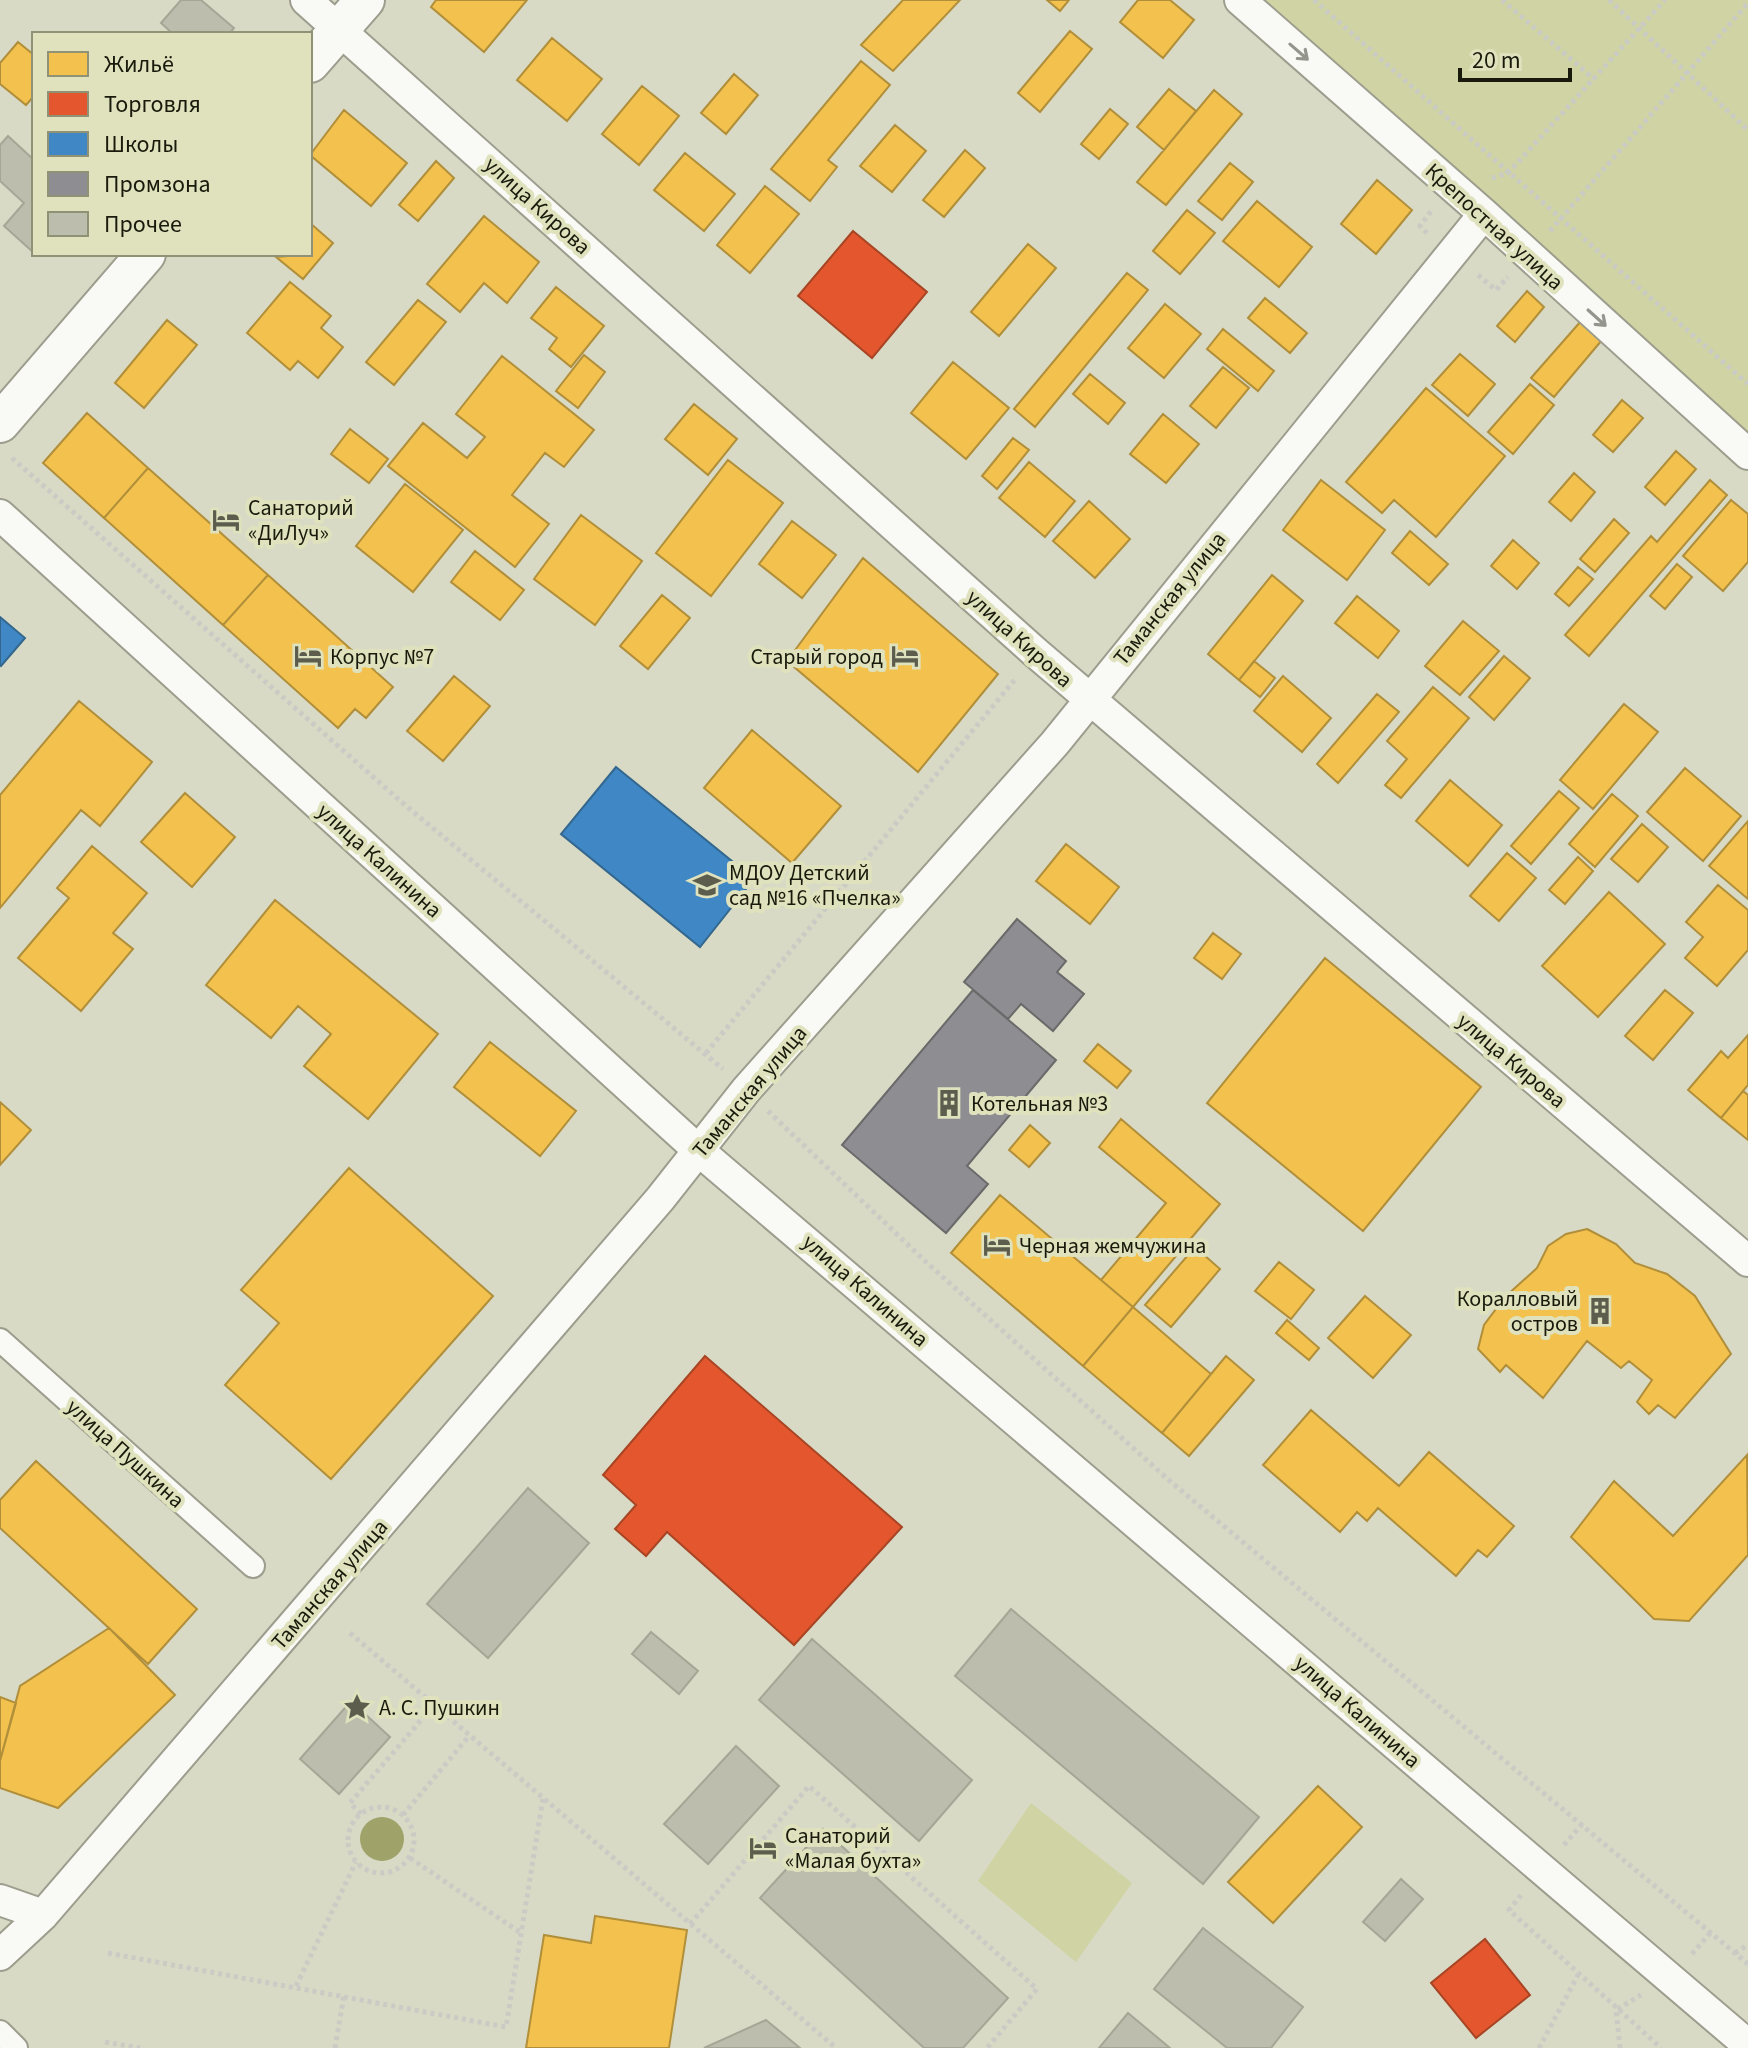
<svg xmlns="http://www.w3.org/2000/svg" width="1748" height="2048" viewBox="0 0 1748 2048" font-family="'Source Sans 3',sans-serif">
<rect width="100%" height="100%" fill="#d8dac5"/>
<path fill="#d0d3a3" d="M1255,0H1748V440Z
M1031,1803L1132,1883L1076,1962L978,1881Z"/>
<path fill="#9fa36a" d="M360 1839a22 22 0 1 1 44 0a22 22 0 1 1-44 0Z"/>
<path fill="#f2c14e" stroke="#b18f3a" stroke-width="2" d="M436,0H527L484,52L431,7Z
M903,0H960L893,71L861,45Z
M1047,0H1069L1060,11Z
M1138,0H1170L1194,20L1163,58L1120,22Z
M1070,31L1092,49L1040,112L1018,93Z
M552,38L602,79L567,121L517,80Z
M18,42L34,55V96L26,105L0,84V63Z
M861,61L890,85L828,160L837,167L810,201L771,169Z
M734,74L758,95L726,134L701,113Z
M642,86L679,116L639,165L602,134Z
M1169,89L1196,111L1164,150L1137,127Z
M1214,90L1242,114L1166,205L1137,182Z
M1110,109L1128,124L1099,159L1081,144Z
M344,110L407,163L371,206L310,155Z
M895,125L926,151L892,192L860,166Z
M965,150L985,168L944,217L923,200Z
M685,153L735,194L704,231L654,190Z
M436,161L454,178L418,221L399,205Z
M1230,163L1253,182L1222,220L1198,201Z
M1377,180L1412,210L1376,254L1341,224Z
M765,186L799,214L750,273L717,245Z
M1257,201L1312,247L1279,287L1223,241Z
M1187,210L1215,233L1180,274L1153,251Z
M484,216L539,262L507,303L484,283L460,312L427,284Z
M310,223L333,243L303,279L276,257L310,254Z
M1028,244L1056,268L999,336L971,312Z
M1127,273L1148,290L1035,427L1014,409Z
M290,282L331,316L321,328L343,347L318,378L298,361L290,370L247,333Z
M556,287L604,326L571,367L549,349L557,338L531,318Z
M1527,291L1544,307L1515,342L1497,326Z
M1265,298L1307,333L1290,353L1248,318Z
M418,300L446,322L394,385L366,362Z
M1165,304L1201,334L1164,378L1128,348Z
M167,320L197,345L144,408L115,383Z
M1581,321L1602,340L1554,397L1531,378Z
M1223,329L1274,371L1258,391L1207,349Z
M1460,354L1495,384L1468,416L1432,385Z
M584,355L605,372L578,408L556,391Z
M502,356L594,430L564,467L545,453L512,495L549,524L515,567L388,466L423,423L467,458L485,437L456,414Z
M953,362L1009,408L966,459L911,413Z
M1223,367L1249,388L1216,428L1190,406Z
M1090,374L1125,403L1108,424L1073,394Z
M1530,384L1554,405L1513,454L1488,432Z
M1426,388L1505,456L1436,537L1394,500L1382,513L1346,482Z
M1622,400L1643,418L1613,452L1593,435Z
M694,404L737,439L708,475L665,439Z
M87,413L148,468L104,518L43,463Z
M1163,414L1199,444L1166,483L1130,454Z
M350,429L388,459L369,483L331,454Z
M1013,438L1029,450L997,489L982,476Z
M1676,451L1696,469L1665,505L1645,487Z
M728,460L783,503L711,596L656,553Z
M1029,462L1075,501L1045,537L999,498Z
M148,468L268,575L223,625L104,518Z
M1574,473L1595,492L1571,521L1549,502Z
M1321,480L1385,530L1347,580L1283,530Z
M1710,480L1727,495L1589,656L1565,635L1651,536L1657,542Z
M405,484L463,530L413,592L356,546Z
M1731,500L1748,514V562L1723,591L1683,556Z
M1089,501L1130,539L1095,578L1053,541Z
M581,515L642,561L595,625L534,579Z
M1614,519L1629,533L1595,572L1580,559Z
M792,521L836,555L802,598L759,564Z
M1410,531L1448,564L1429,585L1392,553Z
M1513,540L1539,563L1517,589L1491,566Z
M475,551L524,590L500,620L451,582Z
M863,558L998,674L918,772L787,661Z
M1677,564L1692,577L1665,609L1650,596Z
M1578,567L1593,579L1569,606L1555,594Z
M268,575L393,687L366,718L355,709L338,728L223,625Z
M1272,575L1303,601L1239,680L1208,654Z
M662,595L690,618L648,669L620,646Z
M1357,596L1399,631L1378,658L1335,623Z
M1463,621L1499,651L1460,695L1425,666Z
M1504,656L1530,678L1494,720L1469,697Z
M1254,661L1275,678L1260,697L1239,680Z
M454,676L490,706L443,761L407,731Z
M1283,676L1331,718L1302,752L1254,711Z
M1433,687L1469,718L1401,798L1385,785L1407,759L1387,741Z
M1377,694L1399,712L1338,783L1317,764Z
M79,701L152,762L100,826L81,810L0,908V795Z
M1624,704L1658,732L1593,809L1560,780Z
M752,730L841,806L792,863L704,788Z
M1685,768L1741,816L1703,861L1647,812Z
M1450,780L1502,825L1468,866L1416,821Z
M1559,791L1579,808L1531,864L1511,846Z
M185,793L235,837L192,887L141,842Z
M1612,794L1638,816L1595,867L1569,844Z
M1748,821V899L1709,866Z
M1642,824L1668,847L1638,882L1611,859Z
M1066,844L1119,887L1090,924L1036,881Z
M92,846L147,893L113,933L133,949L81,1011L18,958L69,898L57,888Z
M1507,853L1536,878L1499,921L1470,896Z
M1578,857L1593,871L1565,904L1549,890Z
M1718,885L1748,910V950L1717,986L1685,958L1703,937L1686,922Z
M1609,892L1665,944L1598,1017L1542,966Z
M275,900L438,1034L368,1119L304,1066L331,1034L298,1006L271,1038L206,985Z
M1213,933L1241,954L1222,979L1194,958Z
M1325,958L1481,1087L1363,1231L1207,1103Z
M1665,990L1693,1013L1653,1060L1625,1036Z
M1748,1035V1085L1721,1118L1688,1090L1721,1051L1728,1058Z
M490,1042L576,1111L540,1156L454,1087Z
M1098,1044L1131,1071L1117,1088L1084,1061Z
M1743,1091L1748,1095V1140L1721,1118Z
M0,1102L31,1130L0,1165Z
M1121,1119L1220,1204L1133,1307L1101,1280L1166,1203L1099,1147Z
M1030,1125L1050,1143L1029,1167L1009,1150Z
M349,1168L493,1296L331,1479L225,1385L279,1323L241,1290Z
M1000,1195L1133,1307L1083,1366L951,1253Z
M1587,1229L1616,1244L1635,1263L1667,1274L1695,1296L1731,1354L1675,1418L1658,1405L1649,1414L1637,1402L1652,1380L1629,1361L1621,1368L1587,1341L1543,1398L1506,1365L1500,1372L1478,1349L1484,1325L1505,1297L1537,1268L1548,1246L1566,1234Z
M1195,1247L1220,1269L1171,1327L1145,1305Z
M1279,1262L1314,1290L1291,1319L1255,1291Z
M1365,1296L1411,1335L1373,1378L1328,1338Z
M1133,1307L1211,1374L1162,1433L1083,1366Z
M1287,1320L1319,1348L1309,1360L1276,1333Z
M1226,1356L1254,1380L1189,1456L1162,1433Z
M1311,1410L1399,1486L1429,1452L1514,1526L1487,1557L1478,1550L1456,1576L1378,1508L1367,1521L1357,1512L1340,1532L1263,1465Z
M1747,1455L1748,1555L1689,1621L1654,1619L1571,1537L1614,1481L1673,1536Z
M36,1461L197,1609L148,1664L0,1528V1500Z
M109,1628L175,1695L58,1808L0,1788V1761L20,1686Z
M0,1697L16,1703L0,1761Z
M1318,1786L1362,1827L1273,1923L1228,1882Z
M595,1916L687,1930L669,2048H526L544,1935L591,1943Z"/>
<path fill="#e4572e" stroke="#a74524" stroke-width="2" d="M853,231L927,292L872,358L798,296Z
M705,1356L902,1527L794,1645L667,1532L646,1556L615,1529L636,1505L603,1475Z
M1485,1939L1530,1995L1476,2038L1431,1983Z"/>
<path fill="#3f88c5" stroke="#34678e" stroke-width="2" d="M0,617L25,638L1,666L0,665Z
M616,767L754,879L700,947L561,834Z"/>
<path fill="#8d8d92" stroke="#6a6a6a" stroke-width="2" d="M1017,919L1066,961L1057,972L1084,994L1053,1031L1021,1004L1008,1019L964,982Z
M973,990L1056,1060L967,1166L988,1184L946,1233L842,1145Z"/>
<path fill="#bcbdad" stroke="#a5a696" stroke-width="2" d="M181,0H201L234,28L229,34H173L161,23Z
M8,136L34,160V253L4,226L24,203L0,181V145Z
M528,1488L589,1543L488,1658L427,1604Z
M1011,1609L1259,1817L1203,1884L955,1676Z
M651,1632L698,1671L679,1694L632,1654Z
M812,1639L972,1780L919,1841L759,1700Z
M351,1701L390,1737L339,1794L300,1759Z
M736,1746L779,1786L708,1864L664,1824Z
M823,1829L1008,1998L963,2048H924L760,1898Z
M1401,1879L1423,1899L1385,1941L1363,1922Z
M1203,1928L1303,2007L1271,2048H1227L1154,1989Z
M1128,2013L1170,2048H1099Z
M766,2020L800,2048H704Z"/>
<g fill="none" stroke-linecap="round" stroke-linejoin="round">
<g stroke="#9c9d8d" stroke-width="26">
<path id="pedestrian" d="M0,1340L253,1566
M0,2032L16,2048"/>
</g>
<g stroke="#9c9d8d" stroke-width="34">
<path id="minor" d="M306,0L1036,653L1748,1261
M1240,0L1484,214L1748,454
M0,515L698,1150L1748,2045
M0,1900L43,1915
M0,1955L43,1915L660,1199L746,1090L1055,743L1484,214"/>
</g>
<g stroke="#9c9d8d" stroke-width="42">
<path id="tertiary" d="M310,63L365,0
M0,423L146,254"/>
</g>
<path stroke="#cacbc4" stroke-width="5" stroke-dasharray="4 4" stroke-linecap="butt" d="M1314,0L1748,384
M1502,0L1594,79
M1609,0L1748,130
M1492,178L1508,173L1665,0
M1550,231L1748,3
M1427,233L1420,226L1432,210
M1478,275L1496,290L1508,277
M12,458L405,805L723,1069
M706,1053L1017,677
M768,1111L926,1262L1171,1482L1748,1964
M350,1633L836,2048
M348 1840a33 33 0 1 1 66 0a33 33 0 1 1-66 0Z
M361,1814L350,1803L434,1705
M403,1815L469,1736
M1564,1845L1582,1824
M410,1858L521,1933
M1521,1895L1509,1910L1661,2048
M690,1924L809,1786L1037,1989L987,2048
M108,1953L506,2027L543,1798
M1735,1953L1748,1945
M1692,1954L1711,1932
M296,1986L356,1862
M105,2042L140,2048
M335,2048L344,1995
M1539,2048L1579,1973
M1620,2048L1616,2010L1641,1995"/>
<use href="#pedestrian" stroke="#f9f9f6" stroke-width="22"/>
<use href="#minor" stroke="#f9f9f6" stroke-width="30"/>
<use href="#tertiary" stroke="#f9f9f6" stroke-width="38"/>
</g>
<defs><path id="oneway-shaft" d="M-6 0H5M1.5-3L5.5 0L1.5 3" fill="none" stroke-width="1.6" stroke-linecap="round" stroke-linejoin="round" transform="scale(2)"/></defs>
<g stroke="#94958d">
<use href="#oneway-shaft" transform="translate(1299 52) rotate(41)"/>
<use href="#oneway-shaft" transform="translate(1597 318) rotate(42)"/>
</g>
<defs>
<g id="hotel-bare" transform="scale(2.16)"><path d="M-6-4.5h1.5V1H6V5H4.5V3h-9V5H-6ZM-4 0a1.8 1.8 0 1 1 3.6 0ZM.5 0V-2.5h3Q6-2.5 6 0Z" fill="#5c5d4d" stroke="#dfe2bd" stroke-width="2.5" paint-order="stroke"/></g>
<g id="school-bare" transform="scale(2.16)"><path d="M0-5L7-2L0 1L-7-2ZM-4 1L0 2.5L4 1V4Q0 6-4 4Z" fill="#5c5d4d" stroke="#dfe2bd" stroke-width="2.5" paint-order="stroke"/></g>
<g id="building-bare" transform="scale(2.16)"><path d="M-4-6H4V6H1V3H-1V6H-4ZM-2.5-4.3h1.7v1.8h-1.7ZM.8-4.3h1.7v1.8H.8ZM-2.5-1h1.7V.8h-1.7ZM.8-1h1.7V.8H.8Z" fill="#5c5d4d" stroke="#dfe2bd" stroke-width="2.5" paint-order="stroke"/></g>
<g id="sight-bare" transform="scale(2.16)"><path d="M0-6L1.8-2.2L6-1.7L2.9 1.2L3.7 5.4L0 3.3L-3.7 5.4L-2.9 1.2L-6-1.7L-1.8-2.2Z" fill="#5c5d4d" stroke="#dfe2bd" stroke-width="2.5" paint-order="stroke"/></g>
</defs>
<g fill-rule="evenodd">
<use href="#hotel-bare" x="226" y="520"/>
<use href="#hotel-bare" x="308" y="656"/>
<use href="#hotel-bare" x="905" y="656"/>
<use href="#school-bare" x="707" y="885"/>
<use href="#building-bare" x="949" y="1103"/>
<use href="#hotel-bare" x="997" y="1245"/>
<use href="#building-bare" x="1600" y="1311"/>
<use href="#sight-bare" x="357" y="1707"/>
<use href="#hotel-bare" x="763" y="1848"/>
</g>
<g text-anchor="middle" stroke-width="8" stroke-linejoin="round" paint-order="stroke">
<g font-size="22" fill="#191a0c" stroke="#dfe2bd">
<text transform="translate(538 205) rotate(42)" y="8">улица Кирова</text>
<text transform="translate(1495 226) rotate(42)" y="8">Крепостная улица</text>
<text transform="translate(1169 598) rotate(-51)" y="8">Таманская улица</text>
<text transform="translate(1020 638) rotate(42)" y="8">улица Кирова</text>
<text transform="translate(380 860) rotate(42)" y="8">улица Калинина</text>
<text transform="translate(1512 1060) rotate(40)" y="8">улица Кирова</text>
<text transform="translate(749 1091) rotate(-50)" y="8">Таманская улица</text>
<text transform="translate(866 1290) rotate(41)" y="8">улица Калинина</text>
<text transform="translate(126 1453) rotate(42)" y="8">улица Пушкина</text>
<text transform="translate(329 1584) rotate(-49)" y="8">Таманская улица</text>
<text transform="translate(1358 1711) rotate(41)" y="8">улица Калинина</text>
</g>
<g font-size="22" fill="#191a0c" stroke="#dfe2bd" text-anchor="start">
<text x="248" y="515">Санаторий<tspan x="248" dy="25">«ДиЛуч»</tspan></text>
<text x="330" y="664">Корпус №7</text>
<text x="883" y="664" text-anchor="end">Старый город</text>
<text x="729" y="880">МДОУ Детский<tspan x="729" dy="25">сад №16 «Пчелка»</tspan></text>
<text x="971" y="1111">Котельная №3</text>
<text x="1019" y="1253">Черная жемчужина</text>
<text x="1578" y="1306" text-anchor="end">Коралловый<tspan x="1578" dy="25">остров</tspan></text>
<text x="379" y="1715">А. С. Пушкин</text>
<text x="785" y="1843">Санаторий<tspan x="785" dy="25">«Малая бухта»</tspan></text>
</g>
</g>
<rect x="32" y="32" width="280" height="224" fill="#dfe2bd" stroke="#909276" stroke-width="2"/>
<rect x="48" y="52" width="40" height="24" fill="#f2c14e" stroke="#909276" stroke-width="2"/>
<text x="104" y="72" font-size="24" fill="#191a0c">Жильё</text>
<rect x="48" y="92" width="40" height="24" fill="#e4572e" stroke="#909276" stroke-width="2"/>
<text x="104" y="112" font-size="24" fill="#191a0c">Торговля</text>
<rect x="48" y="132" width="40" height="24" fill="#3f88c5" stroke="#909276" stroke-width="2"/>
<text x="104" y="152" font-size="24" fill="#191a0c">Школы</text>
<rect x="48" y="172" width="40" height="24" fill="#8d8d92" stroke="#909276" stroke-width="2"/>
<text x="104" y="192" font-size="24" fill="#191a0c">Промзона</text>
<rect x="48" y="212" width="40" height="24" fill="#bcbdad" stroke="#909276" stroke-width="2"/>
<text x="104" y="232" font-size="24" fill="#191a0c">Прочее</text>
<path d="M1460 68v12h110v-12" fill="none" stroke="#191a0c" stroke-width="4"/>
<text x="1472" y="68" font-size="24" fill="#191a0c" stroke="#dfe2bd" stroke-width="6" paint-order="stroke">20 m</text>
</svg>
